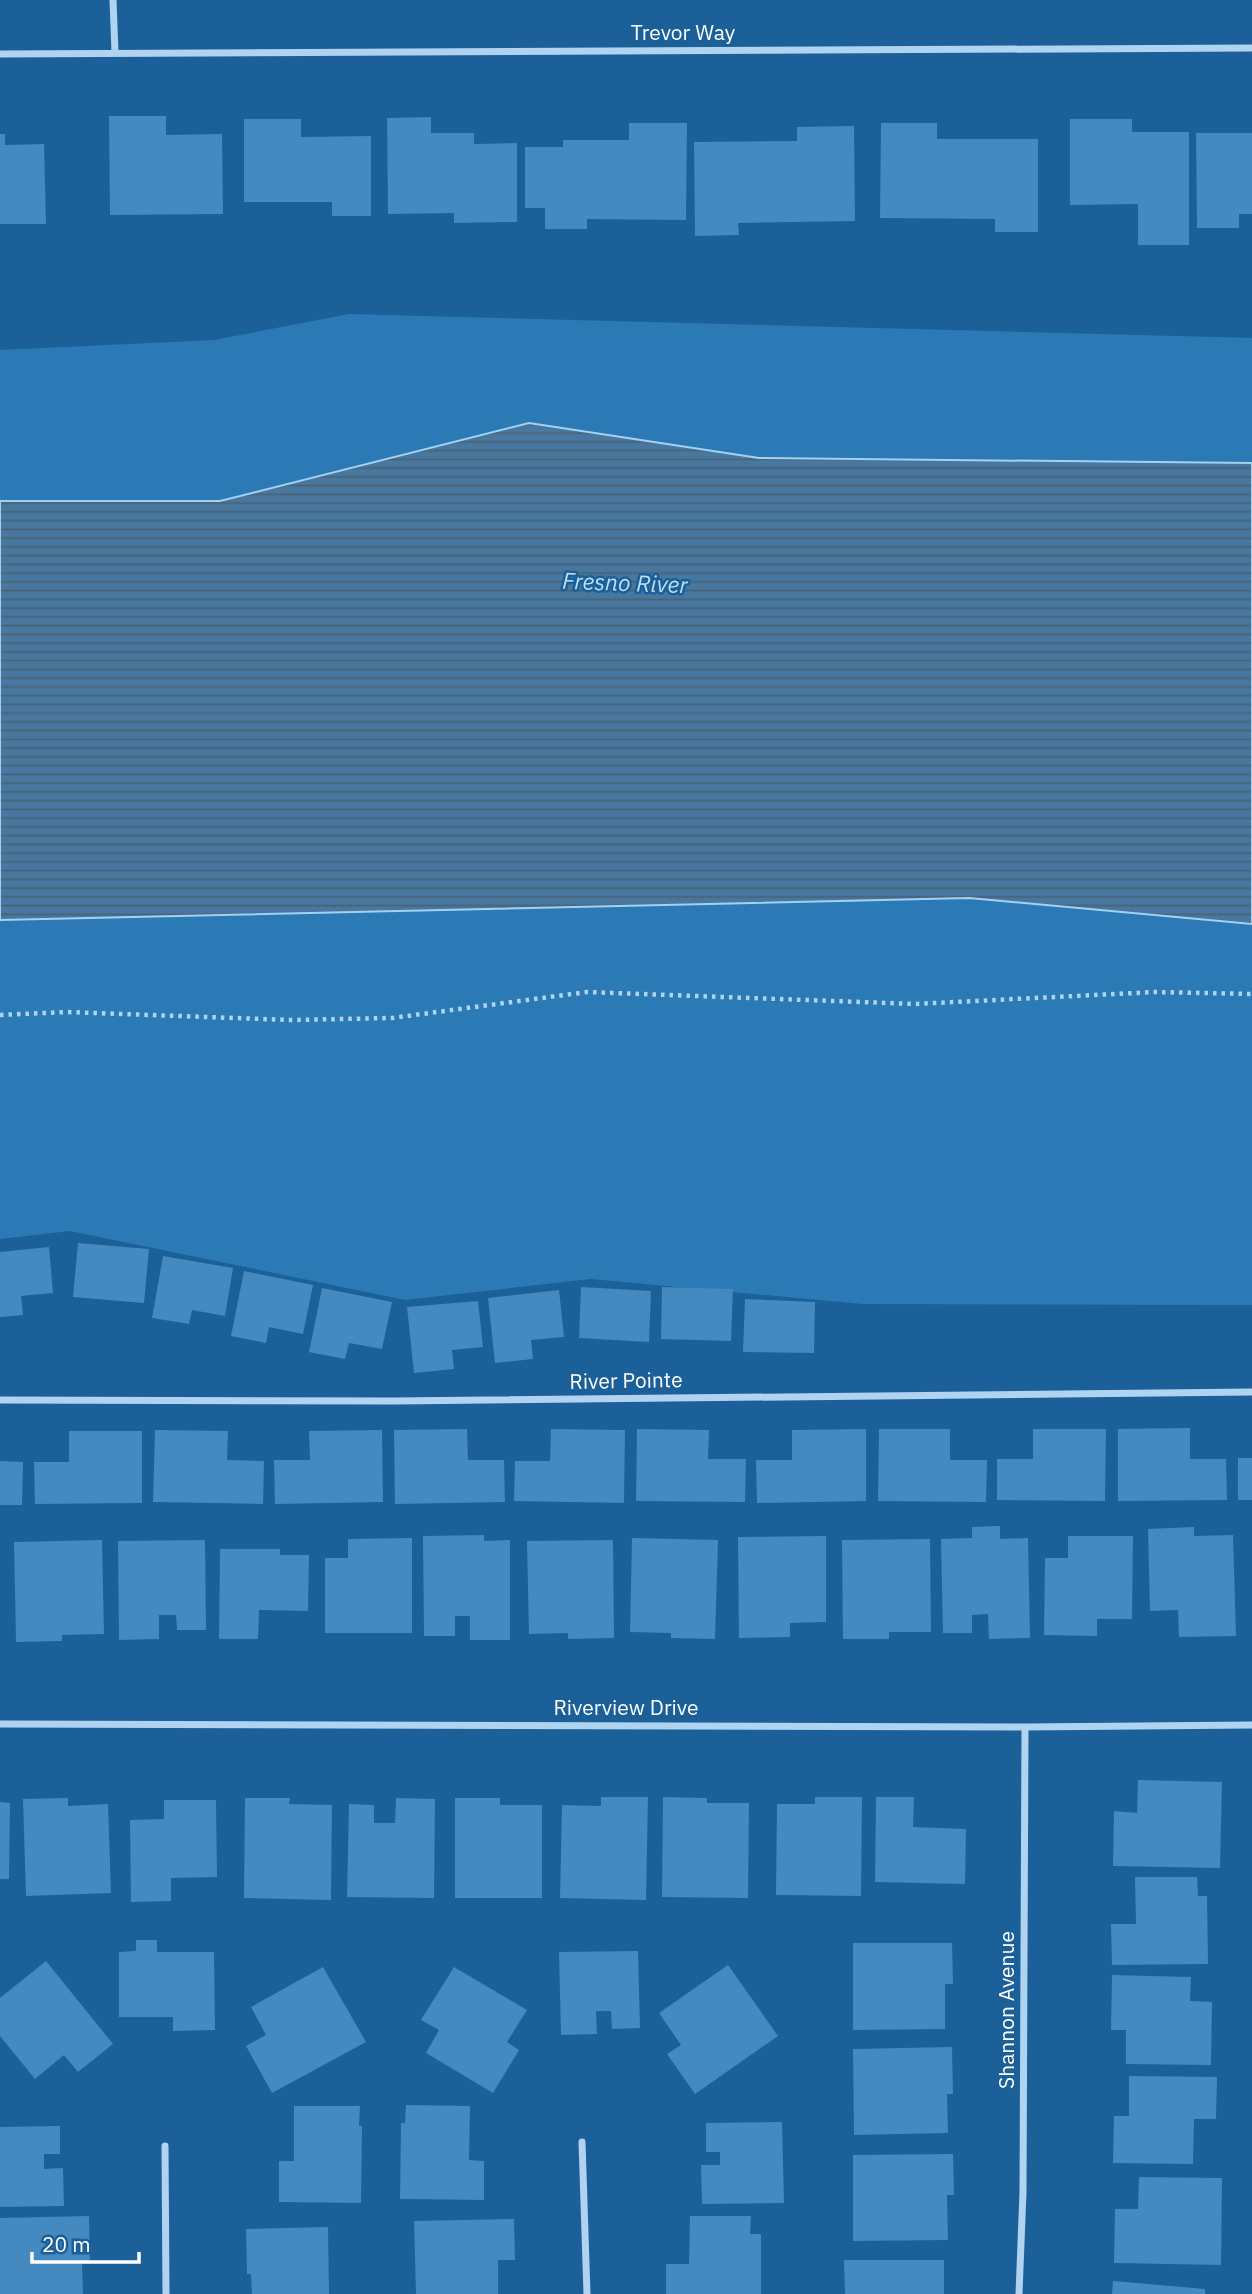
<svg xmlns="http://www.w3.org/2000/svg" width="1252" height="2294" viewBox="0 0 1252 2294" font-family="'IBM Plex Sans',sans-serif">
<defs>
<pattern id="water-rules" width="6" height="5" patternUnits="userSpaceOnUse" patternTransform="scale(1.75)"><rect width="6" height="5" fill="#48789f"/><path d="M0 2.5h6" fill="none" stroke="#4a6276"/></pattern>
</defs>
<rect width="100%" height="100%" fill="#1b6099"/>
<path fill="#2b79b5" d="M349,314L1252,338V1305L863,1304L591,1279L405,1300L70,1231L0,1239V350L214,340Z"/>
<path fill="url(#water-rules)" stroke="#a3d1f2" stroke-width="2" d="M529,423L759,458L1252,463V924L969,898L0,920V501H220Z"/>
<path fill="#4489bf" d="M109,116H166V135L222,134L223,214L110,215Z
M431,117V133H474V144L517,143V222L454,223V213L388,214L387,118Z
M244,119H301V137L371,136V216H332V202H244Z
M1070,119H1132V132H1189V245H1138V204L1070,205Z
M629,123H687L686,220L587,219V229H545V208H525V147H563V140H629Z
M881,123H937V139H1038V232H995V219L880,218Z
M854,126L855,221L738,223L739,235L695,236L694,142L797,141V127Z
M1196,133H1252V214H1239V228H1197Z
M0,134H5V145L44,144L46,224H0Z
M78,1243L149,1249L144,1303L73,1297Z
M49,1247L53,1293L21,1296L23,1315L0,1317V1252Z
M163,1256L233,1268L225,1316L192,1310L189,1324L152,1318Z
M244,1271L313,1285L303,1334L269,1327L266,1343L231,1336Z
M581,1287L651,1291L649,1342L579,1338Z
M662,1287L733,1289L731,1341L661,1339Z
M322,1288L392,1302L382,1349L349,1343L345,1359L309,1352Z
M559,1290L564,1337L531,1340L533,1359L495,1363L488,1298Z
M745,1299L815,1302L814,1353L743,1352Z
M478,1301L483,1347L452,1350L454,1369L414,1373L407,1307Z
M1190,1428V1459H1226L1227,1500L1118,1501V1429Z
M467,1429L468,1460H504L505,1502L395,1504L394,1430Z
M551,1429L625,1430L624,1503L514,1501L515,1461H550Z
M637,1429L709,1430L708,1459H746L745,1502L636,1501Z
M866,1429V1501L757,1503L756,1460H792V1430Z
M879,1429H950V1460H987L986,1502L878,1501Z
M1033,1429H1106L1105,1501L997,1500V1459H1033Z
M155,1430L228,1431L227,1460L264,1461L263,1504L153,1502Z
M382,1430L383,1502L275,1504L274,1460H310L309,1431Z
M69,1431H142V1503L35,1504L34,1462H69Z
M1238,1458H1252V1500H1238Z
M0,1461L23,1462L22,1505H0Z
M1000,1526V1539L1028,1538L1030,1638L989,1639L988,1614L972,1615V1633H943L941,1539L972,1538V1527Z
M1194,1527V1536L1233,1535L1236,1636L1179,1637L1178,1610L1150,1611L1148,1529Z
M484,1535V1541L510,1540V1640H470V1616H455V1636H424L423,1536Z
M826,1536V1622L790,1623V1637L739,1638L738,1537Z
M1068,1536H1133L1132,1619H1097V1636L1044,1635L1045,1558H1068Z
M412,1538V1633H325V1558H348V1539Z
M632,1538L718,1540L715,1639L671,1638V1633L630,1632Z
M930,1539L931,1632H889V1639H843L842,1540Z
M102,1540L104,1634L62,1635V1641L16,1642L14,1542Z
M205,1540L206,1630H177L176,1615H159V1639L119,1640L118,1541Z
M613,1540L614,1638L568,1639V1633L529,1634L527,1541Z
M220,1549H280V1555H309L308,1611L259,1610L258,1639H219Z
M1138,1780L1222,1782L1220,1868L1113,1866L1114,1811L1137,1813Z
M601,1797H648L646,1900L560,1898L562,1805L601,1806Z
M663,1797L707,1798V1803H749L748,1898L662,1897Z
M815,1797H862L861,1896L776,1895L777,1804H815Z
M876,1797H914L913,1827L966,1829L965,1884L875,1882Z
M68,1798V1806L108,1804L111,1893L26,1896L23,1799Z
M245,1798H290L289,1804L332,1805L331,1900L244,1898Z
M396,1798L435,1799L434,1898L347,1897L349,1804L374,1805V1823H395Z
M455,1798H500V1805H542V1898H455Z
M164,1800H216L217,1877L171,1878V1901L131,1902L130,1820L164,1819Z
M0,1802L10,1803L9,1879H0Z
M1135,1877H1197L1198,1896H1207L1208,1964L1112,1965L1111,1924H1136Z
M136,1940H157V1952H214L215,2030L173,2031V2017H119V1952L136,1951Z
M853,1943H952L953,1984H945V2029L853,2030Z
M638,1951L640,2028L612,2029L611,2011H596L597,2034L561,2035L559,1952Z
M46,1961L113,2044L78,2072L64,2055L35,2079L0,2036V1998Z
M728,1965L778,2036L695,2094L667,2054L681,2045L659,2013Z
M323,1967L366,2042L272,2093L246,2046L266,2035L251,2007Z
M454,1967L527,2010L507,2042L519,2050L493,2093L426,2053L439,2030L421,2020Z
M1112,1975L1191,1977L1190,2001L1212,2002L1211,2065L1126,2064V2030H1111Z
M952,2047L953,2094H947L948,2133L854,2135L853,2049Z
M1129,2076L1217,2077L1216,2119H1194L1193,2164L1113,2163L1114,2116H1129Z
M406,2105L470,2106L469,2160L484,2161V2200L400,2199L401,2123H405Z
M294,2106H360L359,2126H362L361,2203L279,2202V2161H294Z
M782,2122L784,2203L702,2204L701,2165H720V2152H706V2123Z
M60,2126V2154H44V2169L63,2168L64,2206L0,2207V2127Z
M953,2154L954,2195H947L948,2240L853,2241V2155Z
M1139,2177L1222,2178L1221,2265L1114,2263L1115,2209H1138Z
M89,2216L90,2263H82L83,2294H0V2218Z
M690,2216H751L750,2234H761V2294H666V2264H689Z
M514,2219L515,2260H498V2294H416L414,2221Z
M328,2227L329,2294H252L251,2274H247L246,2229Z
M844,2260H944V2294H845Z
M1113,2281L1205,2289V2294H1112Z"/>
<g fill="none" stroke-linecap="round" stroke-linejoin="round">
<path stroke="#b0d4f0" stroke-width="4.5" stroke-dasharray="3.5 5" stroke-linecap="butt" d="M0,1015L66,1012L291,1020L392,1018L587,992L915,1004L1155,992L1252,994"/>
<path stroke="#b0d4f0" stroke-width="7" d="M113,0L115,53
M0,54L1252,48
M0,1400L395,1401L1252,1392
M0,1724L1025,1727L1252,1725
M582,2142L587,2294
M165,2146L166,2294
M1019,2294L1023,2192L1025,1727"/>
</g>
<g text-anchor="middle" stroke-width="5" stroke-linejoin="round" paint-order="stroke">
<g font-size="21" fill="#fff" stroke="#1b6099">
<text x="683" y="40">Trevor Way</text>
<text transform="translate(626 1381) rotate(-1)" y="7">River Pointe</text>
<text x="626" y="1715">Riverview Drive</text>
<text transform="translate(1007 2010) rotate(-90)" y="7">Shannon Avenue</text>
</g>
<g font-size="23" font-style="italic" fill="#bcdef7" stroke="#1b6099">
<text transform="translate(625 583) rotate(2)" y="8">Fresno River</text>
</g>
</g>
<path d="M32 2252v10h107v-10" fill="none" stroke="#ffffff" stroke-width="3.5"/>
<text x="42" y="2252" font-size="21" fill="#ffffff" stroke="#1b6099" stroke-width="5" paint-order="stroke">20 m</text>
</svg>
